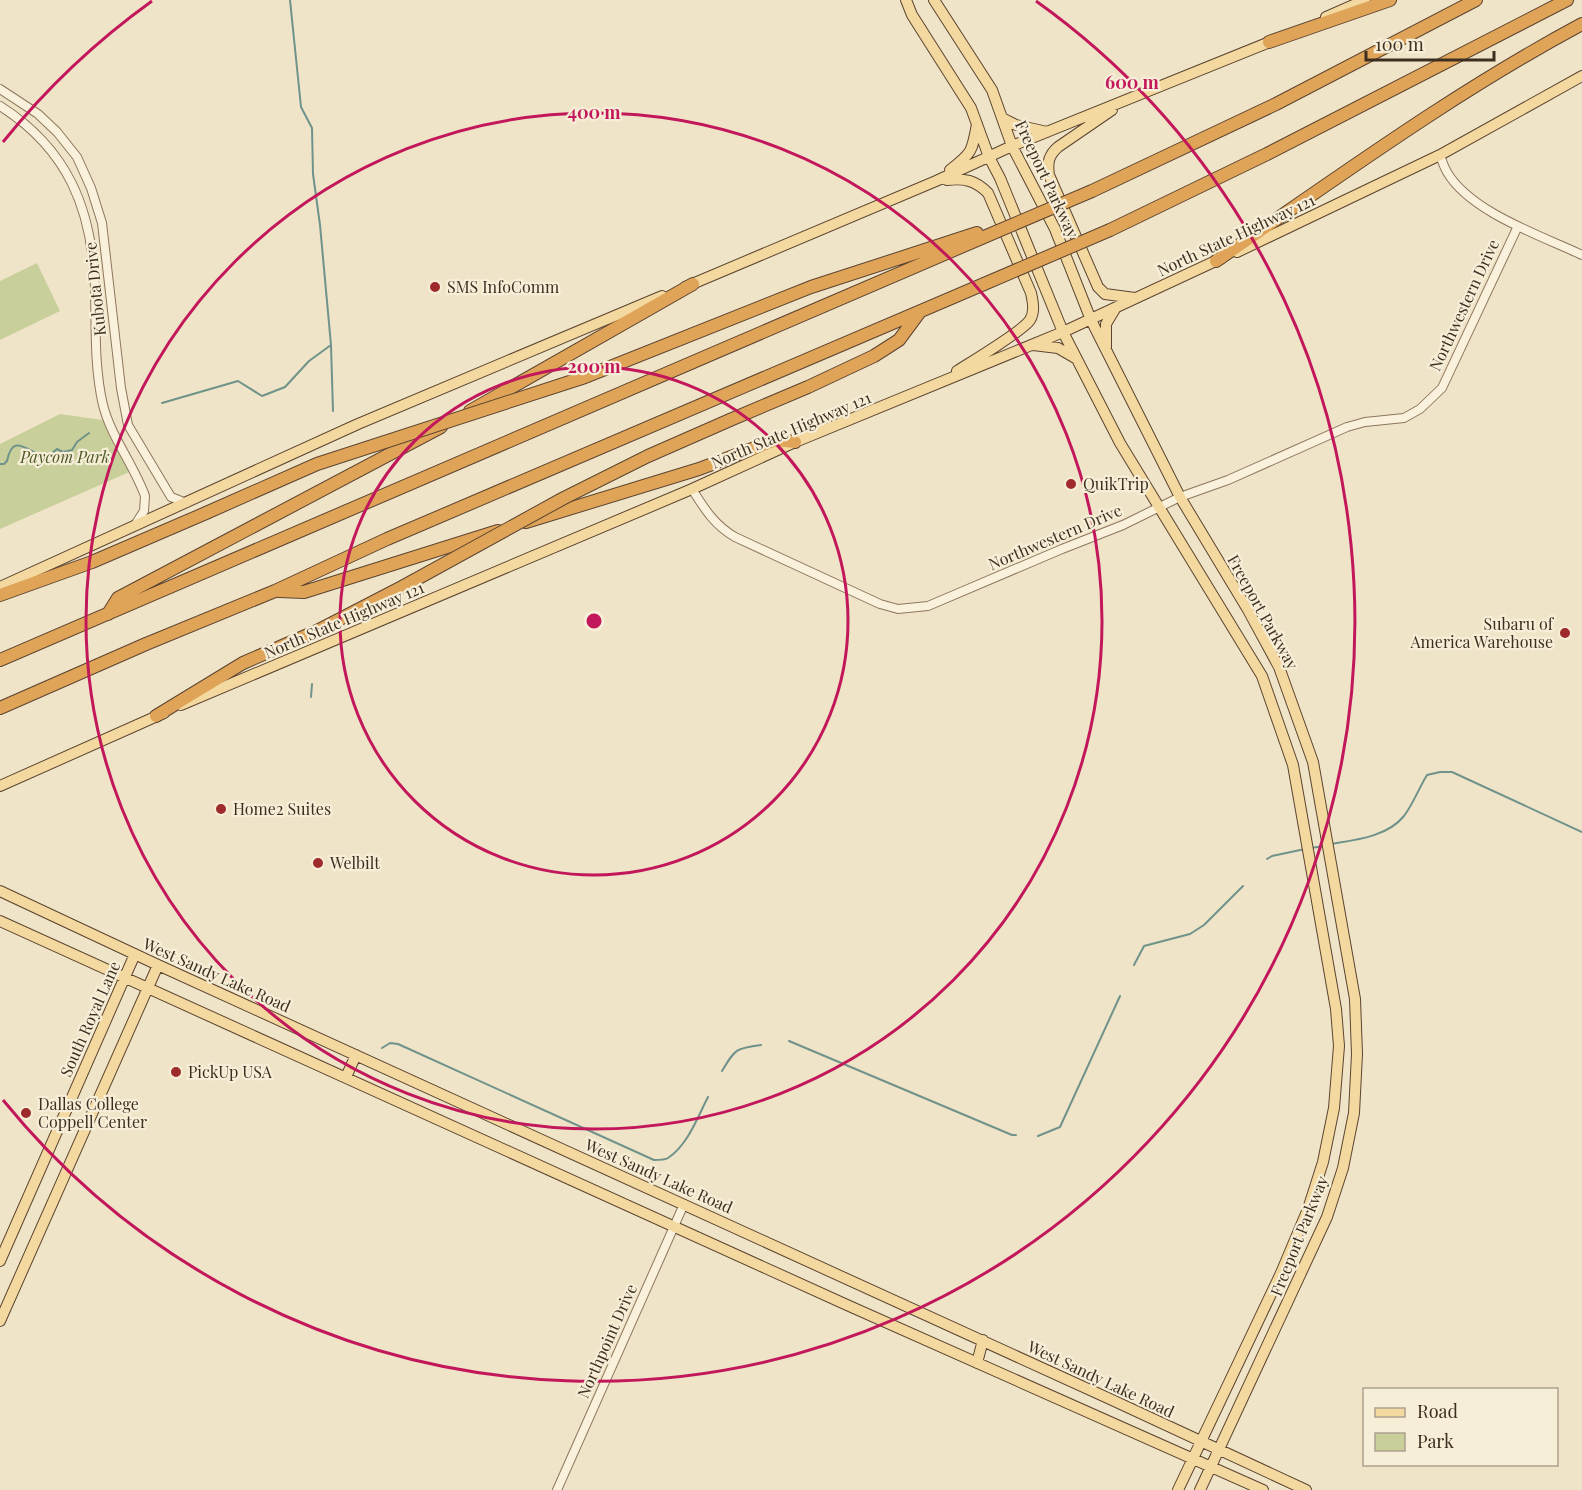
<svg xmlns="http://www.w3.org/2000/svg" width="1582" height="1490" viewBox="0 0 1582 1490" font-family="'Playfair Display',serif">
<rect width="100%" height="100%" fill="#f0e4c8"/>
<path fill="#c9cf9b" d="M37,263L60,311L0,340V281Z
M60,414L103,420L134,470L0,529V444Z"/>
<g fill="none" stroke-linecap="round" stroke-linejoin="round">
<path stroke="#6f938a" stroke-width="2" d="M331,345L333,411
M162,403L238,381L262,396L285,387L309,361L331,345L320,225L313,174L312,128L301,107L290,0
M0,464H4L7,461C14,427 32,460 49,455C50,455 56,450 57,449L63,452L72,450L77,442L89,433
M311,697L312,684
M1331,844C1355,840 1387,837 1404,816C1413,804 1419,788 1427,775L1440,772H1452L1582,832
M1310,848L1325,846
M1267,859L1272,856L1305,849
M1134,965L1144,946L1190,934L1204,925L1243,886
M789,1041L1012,1135H1016
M382,1048L390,1043L398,1044L654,1160C659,1160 665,1160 668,1158C688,1145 698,1116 708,1097
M722,1071C735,1049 736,1048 761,1045
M1038,1136L1060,1127L1120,996"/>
<g stroke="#8d765c" stroke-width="10">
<path id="minor" d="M0,89L38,114L57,132L77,157L91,188L102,223L121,388L128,425L171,497L186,503
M0,106C68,149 92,209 95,287C96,326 94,367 103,405C111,437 134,465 145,496L144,511L135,525
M1440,155C1442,161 1444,167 1447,172C1470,212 1542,236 1582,255
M692,489C704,508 714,525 735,537L880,604L898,609L928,606L1062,549L1123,525L1180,497L1228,480L1347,427L1365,422L1404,418L1420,409L1442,388L1518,226
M557,1490L684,1204"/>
</g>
<g stroke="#5b4430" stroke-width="12">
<path id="major" d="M906,0L912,15L971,108L989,157L1000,178L1063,332L1120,443L1262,676L1293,765L1336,1009L1339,1046L1334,1108L1323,1162L1308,1209L1281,1273L1178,1490
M934,0L992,90L1012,146L1055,229L1091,320L1180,497L1248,610L1279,667L1313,762L1355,999L1357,1054L1354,1113L1343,1168L1327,1217L1200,1490
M1326,17L1365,0
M1112,110L1058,147C1049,155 1047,162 1049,175L1098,287L1105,294L1135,298
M1002,118L1016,125L1047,132
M950,170C972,153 972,152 977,124
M947,180C964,178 975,180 988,193L1031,293C1033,302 1035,312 1030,320C1023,331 971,362 957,371
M1237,252L1440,155L1582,76
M685,287L936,181L1012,146L1277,39
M1033,345L1058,348L1077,359
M1106,347V324L1115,309
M0,587L358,424L662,296
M181,705L692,489L795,442L1063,332L1222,258
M0,786L164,713
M0,891L158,965L1110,1399L1306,1490
M0,921L847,1305L1263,1490
M346,1077L356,1055
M0,1261L135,954
M0,1321L158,965
M977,1363L983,1340"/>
</g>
<g stroke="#5b4430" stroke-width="14">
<path id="highway" d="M1269,42L1390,0
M1092,191L1276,104L1476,0
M1110,230L1267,154L1567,0
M1216,261C1336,179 1453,93 1582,24
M585,377L811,287L977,233
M470,411L693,284
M730,420L808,387L874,356L899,340L919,313
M526,522L699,469L776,440L795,442
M279,591L304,592L498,531
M0,595L92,562L206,513
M108,614L118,598L441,427
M0,660L998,231
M0,708L146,644L275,591L387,539L984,284
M156,716L243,663L317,631"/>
</g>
<use href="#minor" stroke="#faf1dc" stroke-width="8"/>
<use href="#major" stroke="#f3d9a0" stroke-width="10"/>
<use href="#highway" stroke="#e0a458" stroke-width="12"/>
<g stroke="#5b4430" stroke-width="14" stroke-linecap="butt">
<path id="highway-bridge" d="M998,231L1092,191
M984,284L1110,230
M206,513L317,464L585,377
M317,631L402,587L564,498L648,456L730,420"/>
</g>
<use href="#highway-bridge" stroke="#e0a458" stroke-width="12"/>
</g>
<g fill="none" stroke="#c2185b" stroke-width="3">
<circle cx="594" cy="621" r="254"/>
<circle cx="594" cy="621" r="508"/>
<path d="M3 142A761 761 0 0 1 152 1M1036 1A761 761 0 1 1 3 1100"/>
</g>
<g fill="#9e2a2b" stroke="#f7eed8" stroke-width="2">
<circle cx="435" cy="287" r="6"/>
<circle cx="1071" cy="484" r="6"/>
<circle cx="1565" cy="633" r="6"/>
<circle cx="221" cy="809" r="6"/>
<circle cx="318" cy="863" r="6"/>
<circle cx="176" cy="1072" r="6"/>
<circle cx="26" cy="1113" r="6"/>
</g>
<g text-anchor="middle" stroke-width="4.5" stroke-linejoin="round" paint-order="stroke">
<g font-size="16" fill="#3d2e20" stroke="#f7eed8">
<text transform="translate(1047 179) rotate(65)" y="6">Freeport Parkway</text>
<text transform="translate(1236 235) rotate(-25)" y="6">North State Highway 121</text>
<text transform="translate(95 289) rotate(-96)" y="6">Kubota Drive</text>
<text transform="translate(1464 305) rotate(-65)" y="6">Northwestern Drive</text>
<text transform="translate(791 430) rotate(-23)" y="6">North State Highway 121</text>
<text transform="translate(1055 537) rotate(-23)" y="6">Northwestern Drive</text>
<text transform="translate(1263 612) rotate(61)" y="6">Freeport Parkway</text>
<text transform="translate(344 620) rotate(-23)" y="6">North State Highway 121</text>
<text transform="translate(217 975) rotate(24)" y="6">West Sandy Lake Road</text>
<text transform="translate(90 1019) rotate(-66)" y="6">South Royal Lane</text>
<text transform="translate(659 1176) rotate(24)" y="6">West Sandy Lake Road</text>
<text transform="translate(1299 1236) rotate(-68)" y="6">Freeport Parkway</text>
<text transform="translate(607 1341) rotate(-66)" y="6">Northpoint Drive</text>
<text transform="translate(1101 1379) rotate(25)" y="6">West Sandy Lake Road</text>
</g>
<g font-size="16" fill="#3d2e20" stroke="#f7eed8" text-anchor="start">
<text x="447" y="293">SMS InfoComm</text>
<text x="1083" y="490">QuikTrip</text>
<text x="1553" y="630" text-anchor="end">Subaru of<tspan x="1553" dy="18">America Warehouse</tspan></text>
<text x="233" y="815">Home2 Suites</text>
<text x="330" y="869">Welbilt</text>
<text x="188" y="1078">PickUp USA</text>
<text x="38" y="1110">Dallas College<tspan x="38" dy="18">Coppell Center</tspan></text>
</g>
<g font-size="16" font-style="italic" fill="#4d5a26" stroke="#f7eed8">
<text x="65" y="463">Paycom Park</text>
</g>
</g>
<circle cx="594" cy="621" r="9" fill="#c2185b" stroke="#f7eed8" stroke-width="3"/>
<g font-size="18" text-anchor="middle" font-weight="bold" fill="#c2185b" stroke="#f7eed8" stroke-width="4.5" stroke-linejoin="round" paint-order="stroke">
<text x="1132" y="89">600 m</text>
<text x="594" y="119">400 m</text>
<text x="594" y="373">200 m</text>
</g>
<rect x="1363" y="1388" width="195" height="78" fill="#f7eed8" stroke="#ada18e" stroke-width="1.5"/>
<rect x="1375" y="1408" width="30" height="9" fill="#f3d9a0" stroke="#ada18e" stroke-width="1.5"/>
<text x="1417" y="1418" font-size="18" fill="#3d2e20">Road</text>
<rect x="1375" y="1433" width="30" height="18" fill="#c9cf9b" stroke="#ada18e" stroke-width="1.5"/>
<text x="1417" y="1448" font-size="18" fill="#3d2e20">Park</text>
<path d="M1366 51v9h128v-9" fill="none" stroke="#3d2e20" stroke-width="3"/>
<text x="1375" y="51" font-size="18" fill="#3d2e20" stroke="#f7eed8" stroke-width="4.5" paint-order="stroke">100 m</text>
</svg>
